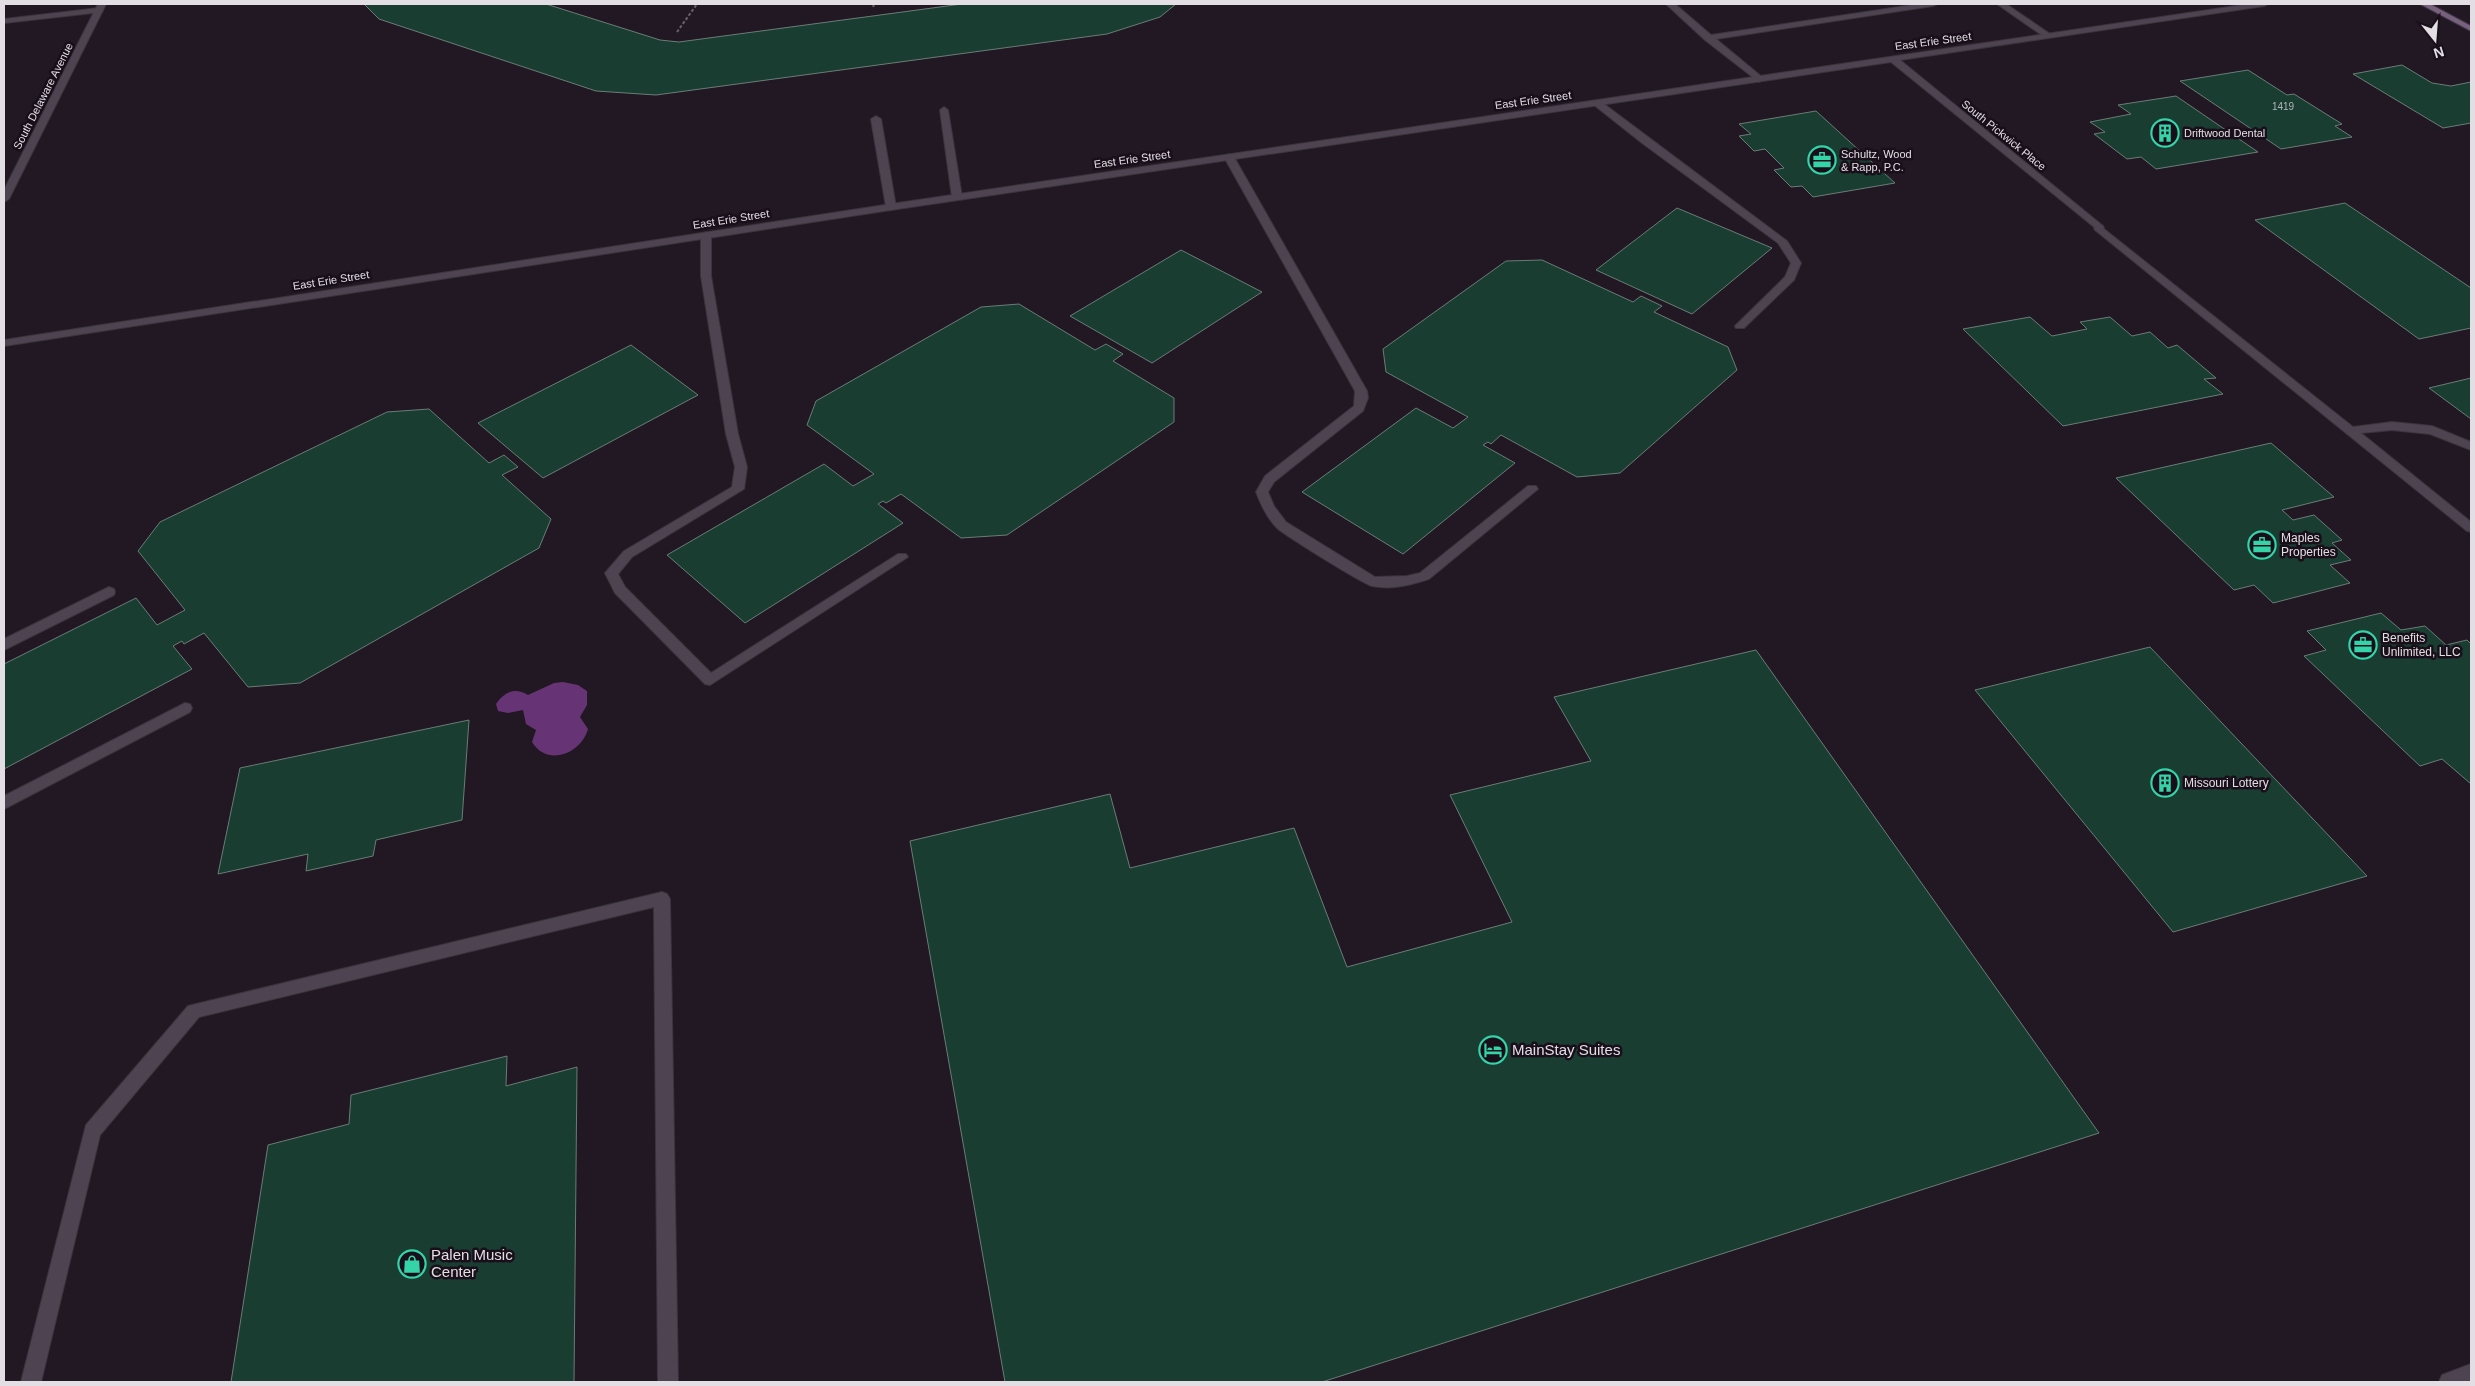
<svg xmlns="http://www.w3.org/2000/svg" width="2475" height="1386" viewBox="0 0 2475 1386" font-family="Arial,sans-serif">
<rect width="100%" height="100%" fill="#211823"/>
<path fill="#663374" d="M563,682L578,685L587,691V705L580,717L588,729C581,754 547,767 532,742L536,730L526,724L523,710L508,713L498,711L496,704C504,692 515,687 528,695L554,683Z"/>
<path fill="#1a3d32" stroke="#6a7c75" d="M364,4H546L660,40L679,42L962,4H1176L1160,17L1107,34L656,95L596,91L379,19Z
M2402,65L2432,83L2451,86L2471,82V123L2443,128L2353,74Z
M2248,70L2287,95L2294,94L2342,124L2335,126L2352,137L2281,149L2180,81Z
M2176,96L2258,152L2156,169L2141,157L2127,159L2094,134L2105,132L2090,122L2131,114L2118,105Z
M1816,111L1895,183L1813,197L1802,186L1791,187L1774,170L1784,168L1765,149L1754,151L1739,136L1751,134L1739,124Z
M2345,203L2471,288V328L2419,339L2255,220Z
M1677,208L1772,248L1692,314L1596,270Z
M1181,250L1262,292L1152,363L1070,316Z
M1542,260L1633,302L1641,296L1662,306L1654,312L1728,347L1737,370L1620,473L1577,477L1501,435L1491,444L1488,442L1483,445L1515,463L1403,554L1302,492L1416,408L1453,428L1468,417L1386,372L1383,349L1506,261Z
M1019,304L1095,350L1106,344L1123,354L1113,361L1174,398V422L1007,535L961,538L901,494L886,503L883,501L878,504L903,523L745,623L667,555L824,464L853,486L874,474L807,425L816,401L981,307Z
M2030,317L2052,336L2087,329L2080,322L2110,317L2132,336L2150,332L2168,348L2177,345L2216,378L2204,379L2223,394L2063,426L1963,329Z
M631,345L698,395L543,478L478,423Z
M2471,378V419L2429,388Z
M429,409L489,463L504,455L518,467L502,475L551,519L539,548L300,683L248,687L204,633L184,644L182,641L173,646L192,669L4,769V664L136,598L157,625L185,610L138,551L160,522L387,412Z
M2271,443L2334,497L2282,510L2293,520L2314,515L2342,540L2332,543L2351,560L2330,565L2350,583L2273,603L2254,585L2234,590L2116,478Z
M2381,613L2401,630L2425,626L2446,645L2467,640L2471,644V784L2442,759L2420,766L2304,656L2326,650L2307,631Z
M2150,647L2367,876L2173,932L1975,690Z
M1756,650L2099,1133L1322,1382H1005L910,841L1110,794L1130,868L1294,828L1347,967L1512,922L1450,795L1591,761L1554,697Z
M469,720L462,820L376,840L373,856L306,871L308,854L218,874L240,768Z
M507,1056L506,1086L577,1067L574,1382H231L268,1145L349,1124L351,1095Z"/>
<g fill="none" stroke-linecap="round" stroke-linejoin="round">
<g stroke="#3a343c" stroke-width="2">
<path id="service" d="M1666,4H1675L1711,35L1919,4H1937L1933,6L1716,39L1762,77L1763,79L1759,82L1705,40Z
M1997,4H2006L2053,36L2046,38Z
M99,8L103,10L102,12L4,23V19Z
M1594,101H1600L1787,241L1801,263L1794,280L1744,328H1736L1735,326L1785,277L1791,263L1778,243L1642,143L1594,105Z
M944,107L948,110L962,197L957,200L952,197L940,110Z
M876,116L881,119L896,207L891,210L886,207L871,119Z
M1229,154L1234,157L1367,391L1368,398L1363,411L1274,482L1268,492L1274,506L1286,522L1375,577L1407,576L1420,573L1528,486H1536L1538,489L1429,579C1410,585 1392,590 1372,586C1363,584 1286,536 1277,528C1267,518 1261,505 1256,492L1265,476L1354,406L1355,391L1224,157Z
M2099,225L2353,427L2392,422L2432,426L2471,442V450L2430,434L2392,430L2361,433L2471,522V532L2467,531L2095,230L2094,228Z
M706,232L711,235V276L738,434L747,467L744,489L632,557L618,574L625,587L711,673L898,554H906L908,557L710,685L705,684L615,593L605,573L624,551L732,487L735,467L726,434L701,276V235Z
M109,587L114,589L115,592L114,595L4,650V639Z
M185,703L190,704L192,708L190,712L4,809V796Z
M662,892L667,894L670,899L678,1382H658L654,907L199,1017L100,1135L41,1382H21L86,1125L188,1006Z"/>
</g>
<g stroke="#3a343c" stroke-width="2">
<path id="minor" d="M98,4H106L9,199L4,202V190Z
M2249,4H2268L2264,6L1900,60L2103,226L2104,228L2099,231L1891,62L891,210L4,346V340L891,204Z
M2471,1364V1382H2439L2442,1375Z"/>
</g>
<g stroke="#3a343c" stroke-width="2">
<path id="secondary" d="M2420,4H2430L2471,26V31Z"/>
</g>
<path stroke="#69616a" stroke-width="2" stroke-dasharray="3 2" stroke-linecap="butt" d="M873,4L874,8
M677,32L697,4"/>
<use href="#service" fill="#4e4451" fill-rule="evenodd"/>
<use href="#minor" fill="#4e4451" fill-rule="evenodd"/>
<use href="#secondary" fill="#78617f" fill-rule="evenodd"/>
</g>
<defs>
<g id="building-ring" transform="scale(1.4375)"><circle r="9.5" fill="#180f1a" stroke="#34d4a8" stroke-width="1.5"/><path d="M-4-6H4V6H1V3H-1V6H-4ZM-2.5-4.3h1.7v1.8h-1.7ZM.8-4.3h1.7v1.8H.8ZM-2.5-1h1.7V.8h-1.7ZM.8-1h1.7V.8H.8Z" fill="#34d4a8"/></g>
<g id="office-ring" transform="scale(1.4375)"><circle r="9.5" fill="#180f1a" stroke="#34d4a8" stroke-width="1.5"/><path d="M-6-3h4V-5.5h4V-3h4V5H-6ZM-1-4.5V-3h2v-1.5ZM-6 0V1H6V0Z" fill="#34d4a8"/></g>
<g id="hotel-ring" transform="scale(1.4375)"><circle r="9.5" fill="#180f1a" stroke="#34d4a8" stroke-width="1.5"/><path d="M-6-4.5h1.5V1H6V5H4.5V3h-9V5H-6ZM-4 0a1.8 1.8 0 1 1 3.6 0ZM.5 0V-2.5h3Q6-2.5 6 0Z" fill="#34d4a8"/></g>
<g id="shop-ring" transform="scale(1.4375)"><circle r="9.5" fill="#180f1a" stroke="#34d4a8" stroke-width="1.5"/><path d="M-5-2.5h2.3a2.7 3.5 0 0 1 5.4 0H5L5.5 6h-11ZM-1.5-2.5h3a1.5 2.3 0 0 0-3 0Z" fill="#34d4a8"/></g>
</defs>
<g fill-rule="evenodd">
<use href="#building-ring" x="2165" y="133"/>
<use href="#office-ring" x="1822" y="160"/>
<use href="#office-ring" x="2262" y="545"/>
<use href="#office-ring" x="2363" y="645"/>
<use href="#building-ring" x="2165" y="783"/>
<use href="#hotel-ring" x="1493" y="1050"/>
<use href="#shop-ring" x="412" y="1264"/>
</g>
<g text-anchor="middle" stroke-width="5" stroke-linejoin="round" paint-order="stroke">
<g font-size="10" fill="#b1b5b8">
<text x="2283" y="110">1419</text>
</g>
<g font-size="11" fill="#e3dde4" stroke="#180f1a">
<text transform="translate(1933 41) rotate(-8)" y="4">East Erie Street</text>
<text transform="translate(43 96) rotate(-63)" y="4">South Delaware Avenue</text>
<text transform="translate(1533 100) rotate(-8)" y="4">East Erie Street</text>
<text transform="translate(2004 135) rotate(39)" y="4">South Pickwick Place</text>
<text transform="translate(1132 159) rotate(-8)" y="4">East Erie Street</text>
<text transform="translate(731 219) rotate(-9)" y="4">East Erie Street</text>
<text transform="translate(331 280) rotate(-9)" y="4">East Erie Street</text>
</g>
<g font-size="11" fill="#e3dde4" stroke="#180f1a" text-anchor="start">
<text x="2184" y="137">Driftwood Dental</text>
<text x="1841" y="158">Schultz, Wood<tspan x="1841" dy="13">&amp; Rapp, P.C.</tspan></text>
</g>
<g font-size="12" fill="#e3dde4" stroke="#180f1a" text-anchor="start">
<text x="2281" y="542">Maples<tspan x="2281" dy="14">Properties</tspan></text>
<text x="2382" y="642">Benefits<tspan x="2382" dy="14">Unlimited, LLC</tspan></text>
<text x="2184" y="787">Missouri Lottery</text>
</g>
<g font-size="15" fill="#e3dde4" stroke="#180f1a" text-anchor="start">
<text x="1512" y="1055">MainStay Suites</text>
<text x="431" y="1260">Palen Music<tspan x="431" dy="17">Center</tspan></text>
</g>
</g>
<rect width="2475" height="1386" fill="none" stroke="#e3dde4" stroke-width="10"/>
<g transform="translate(2435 40) rotate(163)" stroke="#180f1a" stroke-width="4" paint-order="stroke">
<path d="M0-4L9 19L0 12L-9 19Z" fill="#e3dde4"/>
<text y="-8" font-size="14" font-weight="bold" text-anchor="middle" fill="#e3dde4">N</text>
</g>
</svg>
